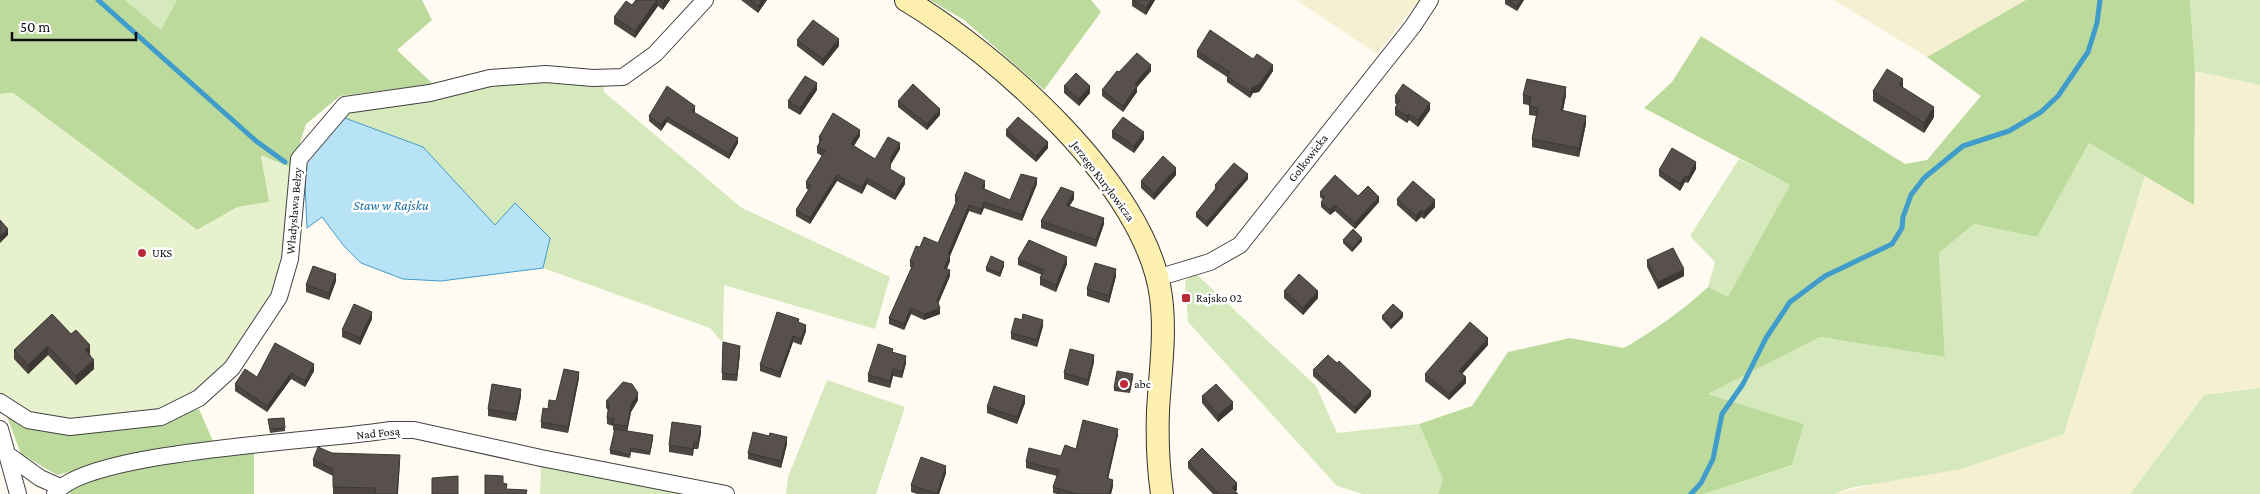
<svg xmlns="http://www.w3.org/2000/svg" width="2260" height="494" viewBox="0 0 2260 494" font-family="'Crimson Pro',serif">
<rect width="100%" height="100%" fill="#fffbf2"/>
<path fill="#f5f0d2" d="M1296,0H1419L1377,54Z
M1834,0H2026L1927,57Z
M2195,71L2260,85V388L2204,395L2130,494H1835L2064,434L2145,176L2194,205Z"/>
<path fill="#d6e9bc" d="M125,0H177L162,31Z
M2190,0H2260V85L2195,71Z
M507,82H603L604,92L742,208L890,277L875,329L724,285L723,343L710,328L543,268L550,238L515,203L495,226L423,147L342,117L355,109Z
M2089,143L2145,176L2064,434L1961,469L1850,488L1835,494H1704L1792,465L1804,424L1708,394L1820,337L1945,357L1939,253L1974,224L2037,237Z
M1739,159L1790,185L1728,298L1708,287L1715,262L1690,236Z
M1195,273L1316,386L1337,433L1419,424L1443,479L1438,494H1363L1337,486L1188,322L1185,281Z
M827,380L905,407L876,494H786L788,477Z
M2260,388V494H2130L2204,395Z
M541,461L683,494H540Z"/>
<path fill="#bbda9b" d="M0,0H125L161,30L177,0H422L432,20L397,50L433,84L340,96L306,124L292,168L261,156L270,202L238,207L197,230L13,93L0,94Z
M930,0H1091L1101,12L1044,90L964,20Z
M2026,0H2190L2195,71L2194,205L2089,143L2037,237L1974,224L1939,253L1945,357L1820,337L1708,394L1804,424L1792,465L1704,494H1438L1443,479L1419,424L1472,406L1508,352L1570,338L1624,348C1655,330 1682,311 1708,287L1728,297L1790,185L1644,108L1672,82L1701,36L1905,164L1927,160L1981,96L1927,57Z
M199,409L215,446L88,467L57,475L21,454L6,414L122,429Z
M254,450V494H69L76,484L102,472Z"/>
<path fill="#e7f1cd" d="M13,93L197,230L238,207L269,202L261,155L292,168L282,265L275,294L227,365L196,393L165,408L105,419L67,420L28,413L0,398V94Z"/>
<path fill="#b8e2f5" stroke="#409ccb" d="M342,117L423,147L495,225L515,203L550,238L543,268L441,281L403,279L361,263L344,246L322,217L307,228L304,164Z"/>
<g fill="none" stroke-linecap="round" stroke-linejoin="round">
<path stroke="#409ccb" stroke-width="5" d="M98,0L256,141L285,162
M1691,494L1701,483L1713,459L1722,414L1743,384L1766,338L1790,302L1825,276L1892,244L1902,228L1903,217L1911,195L1924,178L1963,146L2009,131L2041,112L2058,96L2088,52L2097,23L2100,0"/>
<g stroke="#424242" stroke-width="18">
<path id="street" d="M1157,278L1210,262L1240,245L1413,26L1430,0
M0,402L28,420L70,427L161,417L199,398L232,368L279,297L290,259L299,159L345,105L430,93L490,78L546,74L593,78L623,77L655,54L705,0
M0,429L18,494
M8,455L40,478L60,487
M55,494C84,450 329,441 389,430H414L541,458L726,494"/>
</g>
<g stroke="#313131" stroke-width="24">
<path id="secondary" d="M906,0C998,55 1147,186 1161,297C1166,335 1160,373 1158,411C1157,439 1158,466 1162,494"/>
</g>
<use href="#street" stroke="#fff" stroke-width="16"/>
<use href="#secondary" stroke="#fdf0af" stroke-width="22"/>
</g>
<path fill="#4c4541" d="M636,0H670L663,10L658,6L635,38L614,24V17L632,5Z
M741,0H767L758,13Z
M1132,0H1155L1146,15L1132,6Z
M1505,0H1524L1517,11L1505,4Z
M797,40L839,46L823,66L797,46Z
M1197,51L1253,59L1273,71L1259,92L1253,93L1250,98L1227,82V77L1197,57Z
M1151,71L1137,87V92L1123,112L1102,96V90L1119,72Z
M1064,86L1090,93L1079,106L1064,93Z
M1903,88L1934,117L1924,133L1873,101V91Z
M817,90L800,115L788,108V101Z
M1523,95H1566L1563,111L1586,124L1579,157L1532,147V139L1536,116L1529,115V105L1523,104Z
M1395,96L1430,110L1418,127L1409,120L1407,123L1395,115V108L1397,105L1395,103Z
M898,101L940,115L927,130L898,107Z
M695,111L694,113L738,143L729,159L667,122L661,131L649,121V116Z
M1006,130L1048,148L1036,162L1006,136Z
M1112,131L1144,139L1134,153L1112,138Z
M860,136L854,146L875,159L900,149L891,164L890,169L905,184L895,200L867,184L862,194L837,181L810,224L796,216V210L808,190L806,188V182L822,156L817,153V147L819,143V137Z
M1696,169L1688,183L1685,182L1680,191L1659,176V170Z
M1176,175L1154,200L1141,188V181Z
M1248,179L1207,227L1196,217V213L1215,190V185Z
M1037,184L1022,221L984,208L981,215L969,211L950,256V261L947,269L950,276L938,304L940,314L924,320L911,314L904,330L889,324V318L912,267H910V261L920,247L938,243L956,202H955V196L985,187L984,189L1010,200Z
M1320,192L1358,196L1379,202L1355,229L1335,211L1330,215L1321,207V202L1323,200L1320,197Z
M1074,199L1069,206L1104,224L1096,247L1041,228V221Z
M1397,199L1435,207L1424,219L1421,217L1416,222L1397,205Z
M1343,240L1362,241L1352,252L1343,243Z
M1018,259L1067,264L1056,292L1040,285V278L1042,275L1018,265Z
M1647,260L1684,276L1658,289L1647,267Z
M1004,266L1000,277L986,271V268Z
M1116,276L1109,303L1087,296V289Z
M336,281L329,300L306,292V285Z
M1284,291L1318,298L1303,315L1284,298Z
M52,314L90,354L94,369L76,385L48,355L28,374L14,359V350Z
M1382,316L1403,317L1391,329L1382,319Z
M372,319L360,345L342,337V330Z
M799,322L806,331L801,345L793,342L780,378L760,371V365Z
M1043,326L1037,347L1011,339V333Z
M723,342L740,353L737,381L722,380Z
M275,343L314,371L305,387L291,379L267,412L235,391V384L257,377Z
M1488,345L1462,374L1466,383L1449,400L1425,381V374Z
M893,352L906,363L902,378L893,376L890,388L868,382V375Z
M1094,362L1088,386L1064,379V373Z
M1313,370L1371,396L1355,414L1313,376Z
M1133,377L1130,393L1114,391V388Z
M579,378L568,433L541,428V422L548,409Z
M521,396L516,421L488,416V409Z
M1202,396L1233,409L1218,422L1202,403Z
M638,400L631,412L627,431L653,439L650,455L631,452L630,458L610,454V450L614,431L613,430V426L607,424V418L608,410L606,408V401Z
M1025,403L1017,424L987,413V407Z
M268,419L285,428V431L270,433Z
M701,433L698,449H694L693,456L669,452V445Z
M1118,435L1108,478L1113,486L1111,494H1057L1053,493V487L1057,476L1026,468V462L1061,456L1076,449Z
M787,444L781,468L748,459V453Z
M332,453L400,462L398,494H333V476L313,466V460Z
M1188,462L1237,490L1235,491L1238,494H1213L1188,468Z
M946,473L939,494H917L911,492V485Z"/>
<path fill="#3e3835" d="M657,0L658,6L635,38V31Z
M665,0H670L663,10V3Z
M762,0H767L758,13V6Z
M1151,0H1155L1146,15V8Z
M1521,0H1524L1517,11V6Z
M839,39V46L823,66V59Z
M1151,65V71L1137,87V92L1123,112V106L1135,84Z
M1273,65V71L1259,92L1253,93L1250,98V92L1253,87Z
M1903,79V88L1899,85Z
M817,83V90L800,115V108Z
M1090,86V93L1079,106V99Z
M1566,87V95L1561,119V110Z
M1430,103V110L1418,127V120Z
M695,106V111L692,116V111Z
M1934,107V117L1924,133V123Z
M940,109V115L927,130V124Z
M1409,114V120L1407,123V116Z
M1586,116V124L1579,157V148Z
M667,117V122L661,131V125Z
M860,130V136L851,150V144Z
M1144,132V139L1134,153V146Z
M738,138V143L729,159V154Z
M1048,142V148L1036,162V156Z
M900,143V149L891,164V158Z
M1696,162V169L1688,183V177Z
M1176,168V175L1154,200V193Z
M1248,174V179L1207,227V222Z
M837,175V181L810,224V218Z
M1685,176V182L1680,191V184Z
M867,178V184L862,194V188Z
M905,178V184L895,200V194Z
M1037,178V184L1022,221V215Z
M985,181V187L982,194V188Z
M1074,192V199L1066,212V205Z
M1379,197V202L1355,229V223Z
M1435,200V207L1424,219V212Z
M984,202V208L981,215V209Z
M969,205V211L950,256V261L944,274V268L948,254Z
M1335,205V211L1330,215V210Z
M1421,210V217L1416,222V216Z
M1104,218V224L1096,247V240Z
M8,229V235L0,243V236Z
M1362,238V241L1352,252V248Z
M1067,257V264L1056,292V285Z
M1004,262V266L1000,277V273Z
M1116,269V276L1109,303V296Z
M1684,269V276L1658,289V282Z
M950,270V276L937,306V300Z
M336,274V281L329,300V293Z
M1318,291V298L1303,315V308Z
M911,308V314L904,330V324Z
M940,308V314L924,320V314Z
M372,312V319L360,345V338Z
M1403,313V317L1391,329V325Z
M1043,320V326L1037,347V340Z
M806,325V331L801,345V339Z
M793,336V342L780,378V372Z
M1488,338V345L1459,377V371Z
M90,345V354L85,359V350Z
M48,346V355L28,374V365Z
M740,346V353L737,381V375Z
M1094,355V362L1088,386V380Z
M906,356V363L902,378V372Z
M94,360V369L76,385V376Z
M314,364V371L305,387V381Z
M893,369V376L890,388V381Z
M579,372V378L568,433V427Z
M291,373V379L267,412V406Z
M1466,377V383L1449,400V394Z
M521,389V396L516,421V414Z
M1371,391V396L1355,414V408Z
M638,393V400L631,412L627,433V426L631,405Z
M1025,396V403L1017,424V417Z
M1233,402V409L1218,422V415Z
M701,426V433L698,449V442Z
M1118,429V435L1107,484V478Z
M787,437V444L781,468V461Z
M946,466V473L939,494H937Z
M1113,480V486L1111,494H1109Z
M1237,483V490L1233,494L1232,488Z"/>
<path fill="#58504c" stroke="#3e3835" d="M636,0H657L635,31L614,17L626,1L632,5Z
M659,0H665L663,3Z
M750,0H762L758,6Z
M1133,0H1151L1146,8Z
M1508,0H1521L1517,6Z
M813,20L839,39L823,59L797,40Z
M1210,30L1253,59L1257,54L1273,65L1259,85L1253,87L1250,92L1227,76L1230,72L1197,51Z
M1137,53L1151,65L1135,84L1137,86L1123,106L1102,90L1117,71L1119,72Z
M1887,69L1903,79L1899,85L1934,107L1924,123L1873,91Z
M1076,73L1090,86L1079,99L1064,86Z
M805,76L817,83L800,108L788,101Z
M1527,79L1566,87L1561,110L1586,116L1579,148L1532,139L1538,108L1529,106L1531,97L1523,95Z
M913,84L940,109L927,124L898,101Z
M1403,84L1430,103L1418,120L1409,114L1407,116L1395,108L1400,100L1395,96Z
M667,86L695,106L692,111L738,138L729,154L667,117L661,125L649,116Z
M833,113L860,130L851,144L875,159L888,137L900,143L891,158L890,169L905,178L895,194L867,178L862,188L837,175L810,218L796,210L811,186L806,182L825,151L817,147L822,139L819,137Z
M1018,117L1048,142L1036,156L1006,130Z
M1123,117L1144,132L1134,146L1112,131Z
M1672,148L1696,162L1688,177L1685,176L1680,184L1659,170Z
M1163,156L1176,168L1154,193L1141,181Z
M1234,163L1248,174L1207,222L1196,213L1217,187L1215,185Z
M965,172L985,181L982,188L1010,200L1021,174L1037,178L1022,215L984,202L981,209L969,205L948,254L950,255L944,268L950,270L937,300L940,308L924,314L911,308L904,324L889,318L914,262L910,261L916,246L920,247L924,237L938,243L958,198L955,196Z
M1335,175L1358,196L1368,186L1379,197L1355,223L1335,205L1330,210L1321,202L1325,197L1320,192Z
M1413,181L1435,200L1424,212L1421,210L1416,216L1397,199Z
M1061,187L1074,192L1066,205L1104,218L1096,240L1041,221Z
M0,220L8,229L0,236Z
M1353,229L1362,238L1352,248L1343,240Z
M1029,240L1067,257L1056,285L1040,278L1044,270L1018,259Z
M1673,248L1684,269L1658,282L1647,260Z
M991,256L1004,262L1000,273L986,268Z
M1095,263L1116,269L1109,296L1087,289Z
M313,266L336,274L329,293L306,285Z
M1299,274L1318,291L1303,308L1284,291Z
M354,304L372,312L360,338L342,330Z
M1393,304L1403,313L1391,325L1382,316Z
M777,312L799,319L798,322L806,325L801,339L793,336L780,372L760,365Z
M52,314L71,334L76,330L90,345L85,350L94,360L76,376L48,346L28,365L14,350Z
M1023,314L1043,320L1037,340L1011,333L1015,318L1022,320Z
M1470,322L1488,338L1459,371L1466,377L1449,394L1425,374Z
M723,342L740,346L737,375L722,373Z
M275,343L314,364L305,381L291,373L267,406L235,384L245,369L257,377Z
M878,344L893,349L892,352L906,356L902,372L893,369L890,381L868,375Z
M1070,349L1094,355L1088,380L1064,373Z
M1328,355L1337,363L1339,361L1371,391L1355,408L1313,370Z
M564,369L579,372L568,427L541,422L543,408L548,409L549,400L556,401Z
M1117,371L1133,374L1130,390L1114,388Z
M623,382L632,384L638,393L631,405L627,426L613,424L614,419L607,418L609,404L606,401Z
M492,384L521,389L516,414L488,409Z
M1216,384L1233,402L1218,415L1202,396Z
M994,386L1025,396L1017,417L987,407Z
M284,418L285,428L270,429L268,419Z
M1083,420L1118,429L1107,478L1113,480L1109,494H1076L1053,487L1059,470L1026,462L1029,448L1061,456L1065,445L1076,449Z
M672,422L701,426L698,442H694L693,449L669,445Z
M615,429L653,435L650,452L631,448L630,455L610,450Z
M753,432L769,436L770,433L787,437L781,461L748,453Z
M318,447L332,453L400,455L397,494H375V488L333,487V469L313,460Z
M1202,448L1237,483L1232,488L1238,494H1219L1188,462Z
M921,457L946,466L937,494L911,485Z
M485,475L503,476V483L507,484L506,489L527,490L526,494H485Z
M458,476V494H432V478Z"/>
<g fill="#be2939" stroke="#fff" stroke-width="2">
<circle cx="142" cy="253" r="5"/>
<rect x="1181" y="293" width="10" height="10" rx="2.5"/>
<circle cx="1124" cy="384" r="5"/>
</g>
<g text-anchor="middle" stroke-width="5" stroke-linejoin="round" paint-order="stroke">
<g font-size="12" fill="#0f0f0f" stroke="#fff">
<text transform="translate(1308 158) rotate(-52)" y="4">Golkowicka</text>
<text transform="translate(1103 181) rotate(53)" y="4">Jerzego Kuryłowicza</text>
<text transform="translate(294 211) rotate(-85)" y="4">Władysława Bełzy</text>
<text transform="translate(378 433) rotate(-6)" y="4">Nad Fosą</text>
</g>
<g font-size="12" fill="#0f0f0f" stroke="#fff" text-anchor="start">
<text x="152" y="257">UKS</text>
<text x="1196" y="302">Rajsko 02</text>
<text x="1134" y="388">abc</text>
</g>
<g font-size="14" font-style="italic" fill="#1a6ea0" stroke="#fff">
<text x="391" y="210">Staw w Rajsku</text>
</g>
</g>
<path d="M12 32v8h124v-8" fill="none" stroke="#0f0f0f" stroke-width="2.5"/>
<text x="20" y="32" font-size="15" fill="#0f0f0f" stroke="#ffffff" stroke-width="4" paint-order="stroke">50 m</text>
</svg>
